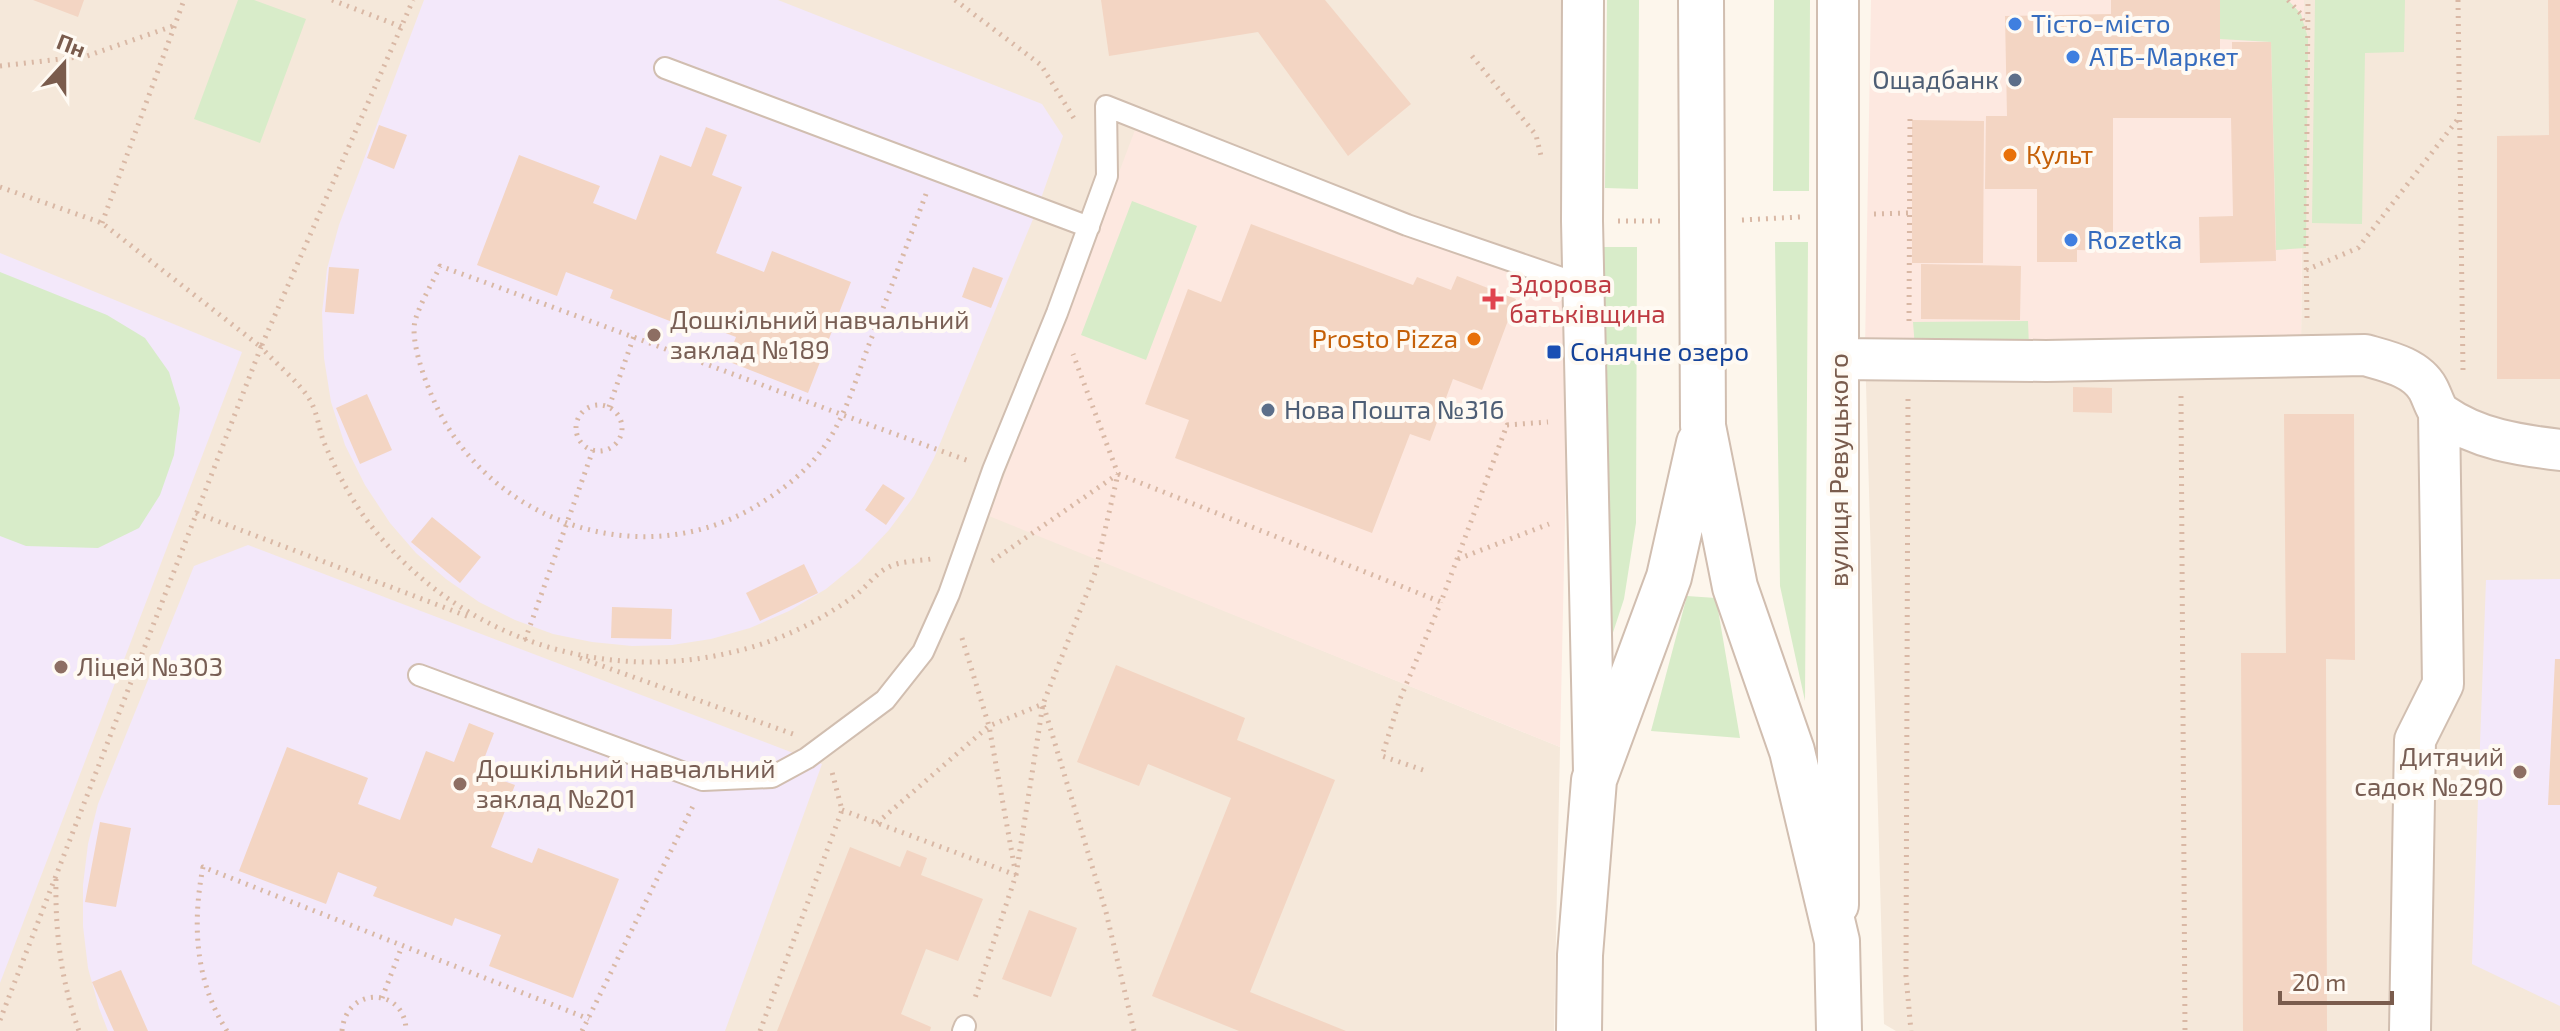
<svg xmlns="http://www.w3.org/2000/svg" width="2560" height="1031" viewBox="0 0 2560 1031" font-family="'Exo 2',sans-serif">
<rect width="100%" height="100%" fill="#fdf6ec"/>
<path fill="#f5e8da" d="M0,0H1571L1570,293L989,515L1560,747L1554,1031H0Z
M2304,0H2560V1031H1896L1884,1024L1865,349L2301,346Z"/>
<path fill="#fde8e0" d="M1871,0H2304L2301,346L1865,349Z
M1135,130L1570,293L1560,747L989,516Z"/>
<path fill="#f3e8fa" d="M424,0H778L1042,104L1063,136L1038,207L934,458L914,496L889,530L859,562L826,589L789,611L750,628L711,639L672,645L632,646L592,642L553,634L515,620L479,602L446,579L416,553L390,523L365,485L345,445L331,402L324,358L322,313L327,269L339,225Z
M0,253L242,352L0,983Z
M248,545L822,764L725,1031H108L99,1008L88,968L83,926V885L88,844L98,804L194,566Z
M2560,579V1006L2472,964L2486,580Z"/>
<path fill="#d8ecc9" d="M238,0H254L306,19L260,143L194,119Z
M1607,0H1639L1638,189L1605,188Z
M1774,0H1810L1809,191H1773Z
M2220,0H2288L2301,14L2308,38L2306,248L2276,250L2271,42L2220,39Z
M2315,0H2405L2404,52L2365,53L2362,224L2312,223Z
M1132,201L1197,226L1146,360L1081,335Z
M1775,242H1808L1805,701L1780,586Z
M1604,247H1637L1636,523L1624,599L1602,666Z
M0,272L107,315L145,338L169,372L180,408L174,455L160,495L139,528L98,548L26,546L0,536Z
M2028,321L2029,347L1915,348L1913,322Z
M1687,596L1716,598L1740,738L1651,731Z"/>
<path fill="#f3d5c3" d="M33,0H84L78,17Z
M1101,0H1325L1411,104L1348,156L1258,32L1109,56Z
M2111,0H2220V54L2232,55V42H2271L2276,261L2200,263L2199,217L2233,216L2231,118H2113V251L2077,250V262H2037V189H1985L1986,116H2007L2005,16L2111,14Z
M2548,0H2560V379H2497V136L2549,135Z
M1912,120L1984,121L1983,263H1912Z
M379,125L407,135L394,169L367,158Z
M706,127L727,135L712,175L742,187L716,253L764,272L772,251L851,282L808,393L727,361L736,337L691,320L688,328L610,298L613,290L566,272L557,296L477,265L519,155L600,186L593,203L636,220L660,155L691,167Z
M1251,224L1413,285L1417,277L1451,290L1457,276L1516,299L1482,390L1453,379L1430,441L1410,434L1372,533L1175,458L1189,420L1145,404L1188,289L1221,302Z
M1921,264L2021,266L2020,320L1921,319Z
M329,267L359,269L354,314L325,312Z
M973,267L1003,278L991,308L962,297Z
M2073,387L2112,388V413L2073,412Z
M367,394L392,450L360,464L336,408Z
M2284,414H2354L2355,660L2326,659L2327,1031H2243L2241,653H2286Z
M883,484L905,498L886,525L865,510Z
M432,517L481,557L460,583L411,542Z
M804,564L818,593L760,621L746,593Z
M612,607L672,609L671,639L611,638Z
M2555,659H2560V805H2548Z
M1116,665L1245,718L1237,740L1335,780L1250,992L1346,1031H1239L1152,996L1231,798L1148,764L1139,786L1077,762Z
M469,723L494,733L479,772L515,785L491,847L532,863L538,848L619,879L573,998L489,966L501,935L455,918L452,926L373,896L377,887L338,872L326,904L239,871L287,747L368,778L358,804L400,820L426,751L454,762Z
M100,822L131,828L116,907L85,902Z
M850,847L900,867L907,850L927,858L921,875L983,899L958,961L926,949L901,1014L931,1027L930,1031H777Z
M1029,910L1077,928L1051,997L1002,979Z
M121,970L148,1031H114L92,982Z"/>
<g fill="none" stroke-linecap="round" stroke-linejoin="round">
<g stroke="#d1beb0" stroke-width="24">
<path id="service" d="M665,68L1089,227
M419,675L703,780L772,777L807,758L885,700L923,652L949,594L993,470L1057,313L1107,176L1106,106L1407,225L1585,286
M963,1031L965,1026"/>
</g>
<g stroke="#d1beb0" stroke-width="44">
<path id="minor" d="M1583,0L1582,221L1594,772
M1838,0V905
M1839,359L2046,361L2365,355C2386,361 2416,367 2428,389C2433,398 2435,410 2443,415C2477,439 2519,445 2560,450
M2410,1031L2415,740L2443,684L2439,413"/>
</g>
<g stroke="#d1beb0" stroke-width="48">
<path id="tertiary" d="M1701,0L1703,426L1735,587L1792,751L1837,941L1839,1031
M1579,1031L1580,955L1594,780L1669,577L1699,443"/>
</g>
<path stroke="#d9b8a5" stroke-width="5" stroke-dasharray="2 6" stroke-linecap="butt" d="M332,0L402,27
M955,0L1041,65L1075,120
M2288,0L2301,14L2306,33
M2458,0L2463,370
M1472,56L1536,135L1541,156
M0,66L87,56L173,26
M0,187L102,223L261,347L413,0
M926,194C907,245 888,296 868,347C855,382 844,421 821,451C803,475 777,494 751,509C637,573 489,521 435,403C426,384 410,342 415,321C420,303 432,284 440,266C617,330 792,397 969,461
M1874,214L1909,213
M1742,220L1800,217
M1618,221H1664
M102,223L184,0
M2306,270L2358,248L2458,119
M2307,318L2306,248L2308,0
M1909,321L1910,118
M2181,396L2185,1031
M1908,399L1906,976L1911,1031
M576 428a23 23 0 1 1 46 0a23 23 0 1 1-46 0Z
M609,407L634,336
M196,513L472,618
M1458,559L1549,524
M992,561L1118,474L1073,354
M962,638L989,726L1015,870
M525,640L593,450
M580,658L793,734
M1423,770L1382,756L1400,699L1441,602
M842,810L1016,875L974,1001
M877,823L989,726L1043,704L1106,912L1134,1031
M1016,875L1043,704L1095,573L1118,474L1441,602L1507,425L1548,422
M56,879C55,932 61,981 79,1031
M382,998L402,946
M0,1020L261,347C275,363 300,383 310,400C317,412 319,428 323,440C334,466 347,492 363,515C448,633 597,687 737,651C780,641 822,620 857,594C867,586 877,572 889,567C900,561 918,561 931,559
M227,1031C195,981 192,924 203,867L589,1019
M342,1031C346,985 406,987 406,1031
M582,1031L693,806
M760,1031L842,810L832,772"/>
<use href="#service" stroke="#fff" stroke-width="20"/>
<use href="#minor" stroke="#fff" stroke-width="40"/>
<use href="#tertiary" stroke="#fff" stroke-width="44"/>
</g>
<g fill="#3f7fe0" stroke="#fffaf3" stroke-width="3">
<circle cx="2015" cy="24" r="8"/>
<circle cx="2073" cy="57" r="8"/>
<circle cx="2071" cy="240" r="8"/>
</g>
<g fill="#5c6f8a" stroke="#fffaf3" stroke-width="3">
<circle cx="2015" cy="80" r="8"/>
<circle cx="1268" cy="410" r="8"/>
</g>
<g fill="#e8710a" stroke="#fffaf3" stroke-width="3">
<circle cx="2010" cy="155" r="8"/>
<circle cx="1474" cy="339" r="8"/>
</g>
<path fill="#e0444e" stroke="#fffaf3" stroke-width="3" d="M1489 287h8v8h8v8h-8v8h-8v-8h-8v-8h8z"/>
<g fill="#8d6e63" stroke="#fffaf3" stroke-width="3">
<circle cx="654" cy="335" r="8"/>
<circle cx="61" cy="667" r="8"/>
<circle cx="2520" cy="772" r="8"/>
<circle cx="460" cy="784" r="8"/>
</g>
<rect fill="#1a4fb4" stroke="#fffaf3" stroke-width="3" x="1546" y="344" width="16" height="16" rx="4"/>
<g text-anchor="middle" stroke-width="8" stroke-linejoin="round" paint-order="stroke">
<g font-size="26" fill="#366cbe" stroke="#fffaf3" text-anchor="start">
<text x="2031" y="33">Тісто-місто</text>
<text x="2089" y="66">АТБ-Маркет</text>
<text x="2087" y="249">Rozetka</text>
</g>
<g font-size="26" fill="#4e5e75" stroke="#fffaf3" text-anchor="end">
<text x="1999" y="89">Ощадбанк</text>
<text x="1284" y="419" text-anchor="start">Нова Пошта №316</text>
</g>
<g font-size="26" fill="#c56008" stroke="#fffaf3" text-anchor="start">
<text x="2026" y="164">Культ</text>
<text x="1458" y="348" text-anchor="end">Prosto Pizza</text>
</g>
<g font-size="26" fill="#be3a42" stroke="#fffaf3" text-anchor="start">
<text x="1509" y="293">Здорова<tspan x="1509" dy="30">батьківщина</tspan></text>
</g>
<g font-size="26" fill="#785e54" stroke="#fffaf3" text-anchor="start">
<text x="670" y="329">Дошкільний навчальний<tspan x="670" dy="30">заклад №189</tspan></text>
<text x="77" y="676">Ліцей №303</text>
<text x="2504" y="766" text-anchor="end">Дитячий<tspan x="2504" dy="30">садок №290</tspan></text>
<text x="476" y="778">Дошкільний навчальний<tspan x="476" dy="30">заклад №201</tspan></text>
</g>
<g font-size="26" fill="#164399" stroke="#fffaf3" text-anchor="start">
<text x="1570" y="361">Сонячне озеро</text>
</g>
<g font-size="26" fill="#7a5c4d" stroke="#fffaf3">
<text transform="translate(1839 470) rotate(-90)" y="9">вулиця Ревуцького</text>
</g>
</g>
<g transform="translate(64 64) rotate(21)" stroke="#fffaf3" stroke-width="6" paint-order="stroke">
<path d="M0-6L14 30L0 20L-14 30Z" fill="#7a5c4d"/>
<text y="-12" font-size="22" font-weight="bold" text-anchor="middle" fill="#7a5c4d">Пн</text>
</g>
<path d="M2280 991v12h112v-12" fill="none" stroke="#7a5c4d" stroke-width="4"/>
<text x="2292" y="991" font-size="24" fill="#7a5c4d" stroke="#fffaf3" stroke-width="6" paint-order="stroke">20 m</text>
</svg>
